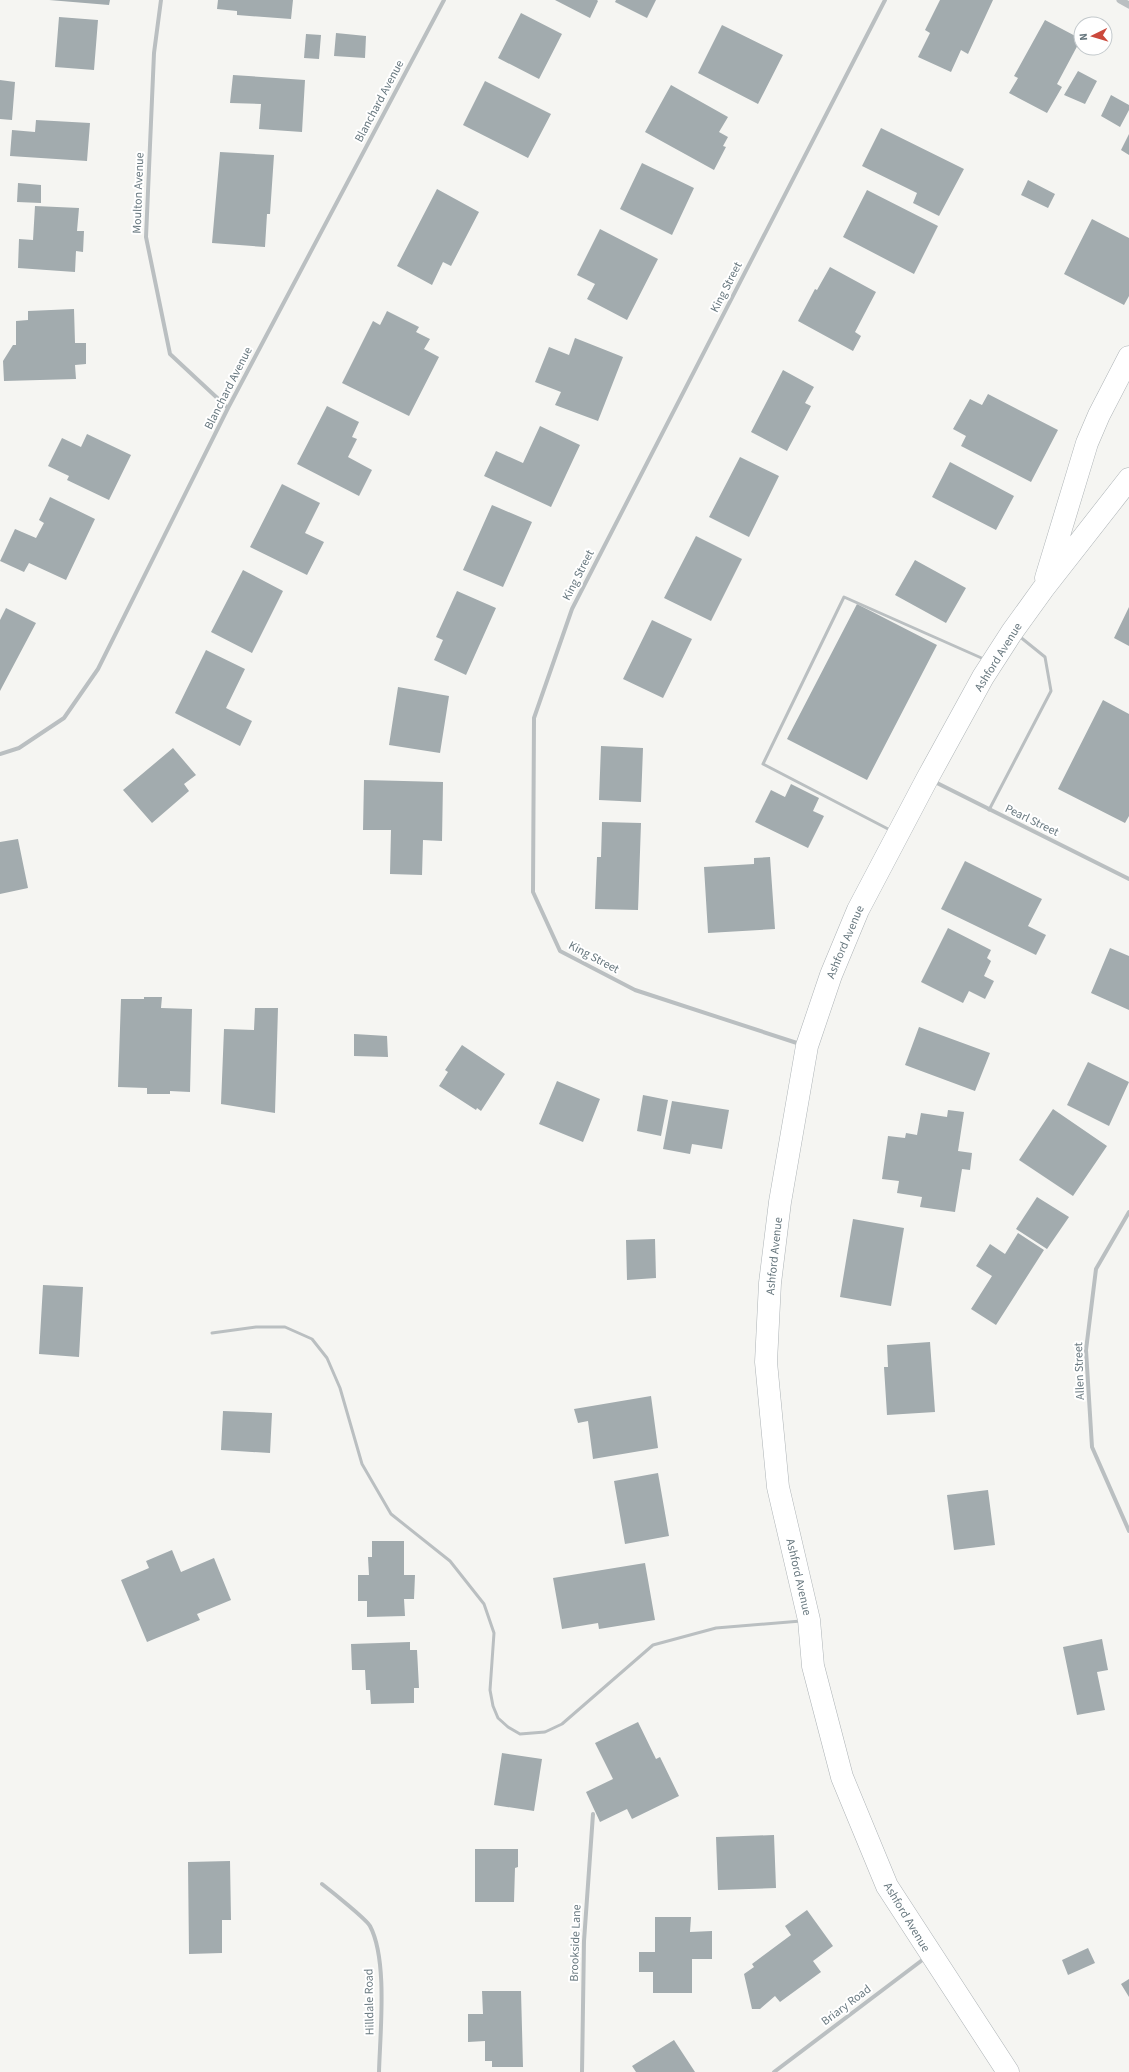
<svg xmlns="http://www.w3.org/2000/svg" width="1129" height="2072" viewBox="0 0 1129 2072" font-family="'Source Sans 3',sans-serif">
<rect width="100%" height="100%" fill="#f5f5f2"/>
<path fill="#a2abae" d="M49,0H110L109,5Z
M218,0H293L291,19L237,15V11L217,9Z
M555,0H597L598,1L590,18Z
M616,0H656L647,18L615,2Z
M940,0H993L968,54L961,50L951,72L918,57L930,33L925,30Z
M521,13L562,34L539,79L498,58Z
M59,17L98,20L94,70L55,67Z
M1045,20L1081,39L1057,84L1062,87L1047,113L1009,93L1018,78L1014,76Z
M722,25L783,55L758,104L698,73Z
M336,33L366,36L365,58L334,56Z
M306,34L321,35L319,59L304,58Z
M1078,71L1097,81L1085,104L1064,95Z
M233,75L305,80L302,132L259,129L261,104L230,103Z
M0,80L15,82L12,120L0,119Z
M485,81L551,114L528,158L463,125Z
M671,85L728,117L719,132L728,137L723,146L726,147L714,170L645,132Z
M1111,95L1129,105V110L1120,127L1101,116Z
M36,120L90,123L87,161L10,156L12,130L35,132Z
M881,128L964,169L939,216L913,203L917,193L862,166Z
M1129,134V155L1121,150Z
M220,152L274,155L270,214H267L265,247L212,243Z
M642,163L694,188L672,235L620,209Z
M1028,180L1055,194L1048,208L1021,195Z
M18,183L41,185V203L17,202Z
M437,189L479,212L451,266L443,262L432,285L397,266Z
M867,190L938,226L914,274L843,237Z
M35,206L79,208L77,231H84L83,252L76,251L75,272L18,268L19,239L33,240Z
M1092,219L1129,238V296L1124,305L1064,274Z
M600,229L658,259L627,320L587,299L595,284L577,275Z
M830,267L876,292L855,332L861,336L853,351L798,321L815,289L817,290Z
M74,309L75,343H86V364L75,365L76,379L4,381L3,361L13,345H16V321L28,320V311Z
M387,311L419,327L416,332L430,339L424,349L439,357L409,416L342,383L373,321L380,325Z
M575,338L623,357L598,421L555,405L561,392L535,382L549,347L569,355Z
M783,370L814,387L805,403L811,406L787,451L751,432Z
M988,394L1058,430L1031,482L961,446L966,436L953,429L970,399L982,405Z
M327,406L359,422L352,437L357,439L348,457L372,470L359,496L297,464Z
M540,426L580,445L551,507L484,476L496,451L523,463Z
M87,434L131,455L109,500L67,480L69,476L48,466L62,438L81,447Z
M740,457L779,476L749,537L709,517Z
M950,462L1014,496L996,530L932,497Z
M282,484L320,503L305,533L324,542L307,575L250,547Z
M50,497L95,519L66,580L29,563L24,572L0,561L15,529L36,538L44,523L39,520Z
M492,505L532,522L503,587L463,570Z
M696,536L742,559L711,621L664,598Z
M915,560L966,588L946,623L895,595Z
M243,570L283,591L252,653L211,632Z
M457,591L496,608L466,675L434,660L443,640L436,637Z
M857,604L937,645L867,780L787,739Z
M1129,607V646L1114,638Z
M6,608L36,623L0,691V620Z
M652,620L692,639L663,698L623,679Z
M206,650L245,669L226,708L252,721L240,746L175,713Z
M398,687L449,696L440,753L389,745Z
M1103,700L1129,714V816L1125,823L1058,789Z
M601,746L643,748L641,802L599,800Z
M173,748L196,775L184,784L189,791L152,823L123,790Z
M364,780L443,782L442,841L423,840L422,875L390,874L391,830H363Z
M791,784L819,798L813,811L824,816L808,848L755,822L771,790L785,797Z
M602,822L641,823L638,910L595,909L597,857H601Z
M18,839L28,888L0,894V842Z
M770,857L775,929L708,933L704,867L754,864V858Z
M965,861L1042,899L1028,926L1046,935L1036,955L941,909Z
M948,928L991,950L987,958L991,961L984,976L994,981L985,999L969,991L963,1003L921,982Z
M1110,948L1129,956V1010L1091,993Z
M144,997H162L161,1008L192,1009L190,1092L170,1091V1094H147V1088L118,1087L121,999H144Z
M255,1008H278L275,1113L221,1104L224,1029L254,1030Z
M919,1027L990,1053L975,1091L905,1065Z
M354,1034L387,1036L388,1057L354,1056Z
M462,1045L505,1074L481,1111L477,1108L476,1110L439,1086L448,1072L445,1070Z
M1088,1062L1129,1082L1109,1126L1067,1105Z
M557,1081L600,1099L583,1142L539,1124Z
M643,1095L668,1100L661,1136L637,1131Z
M672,1101L729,1110L722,1149L692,1144L690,1154L663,1149Z
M1053,1109L1107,1146L1073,1196L1019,1160Z
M948,1110L964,1112L958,1151L972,1153L970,1170L962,1169L955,1212L920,1207L922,1197L897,1193L899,1181L882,1179L888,1136L905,1138L906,1133L917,1135L921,1113L947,1117Z
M1037,1197L1069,1217L1047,1249L1016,1229Z
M853,1219L904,1228L891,1306L840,1297Z
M1018,1233L1044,1250L996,1325L971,1309L992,1276L976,1266L990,1244L1005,1254Z
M655,1239L656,1278L627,1280L626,1240Z
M43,1285L83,1287L79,1357L39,1354Z
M930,1342L935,1412L887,1415L884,1367H888L887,1345Z
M651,1396L658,1448L593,1459L588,1421L578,1423L574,1409Z
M223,1411L272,1413L270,1453L221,1450Z
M658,1473L669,1536L625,1544L614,1481Z
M988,1490L995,1545L954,1550L947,1495Z
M372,1541H404V1575H415L414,1599H404L405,1616L367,1617V1601H358V1575H369L368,1557H372Z
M172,1550L181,1572L214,1558L231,1600L197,1614L200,1620L147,1642L121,1580L149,1568L146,1561Z
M645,1563L655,1620L599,1629L598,1623L562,1629L553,1578Z
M1102,1639L1108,1670L1097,1672L1105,1710L1077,1715L1063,1647Z
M410,1642V1650H417L419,1688H414V1703L371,1704L370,1690H366L365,1670H352L351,1644Z
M638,1722L656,1759L660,1757L679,1796L632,1819L627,1809L600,1822L586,1792L613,1779L595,1743Z
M502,1753L542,1759L534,1811L494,1805Z
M774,1835L776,1888L718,1890L716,1837Z
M475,1849H518V1867L515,1868L514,1902H475Z
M230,1861L231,1920H222V1953L189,1954L188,1862Z
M807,1910L833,1946L813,1961L821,1972L780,2002L775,1996L760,2009H752L744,1974L754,1967L752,1964L791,1935L785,1926Z
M655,1917H691L690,1932L712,1931V1959H692V1993H653V1972H639V1952H655Z
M1088,1948L1095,1963L1068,1975L1062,1960Z
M1129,1979V1997L1121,1984Z
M482,1991H521L523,2067H492V2061H485V2041L468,2042V2014H483Z
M674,2040L695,2072H636L632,2066Z"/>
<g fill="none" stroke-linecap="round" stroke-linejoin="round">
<g stroke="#adb3b6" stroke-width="23">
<path id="secondary" d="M1046,578L1087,443L1099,415L1129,357
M1008,2072L887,1886L842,1777L813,1666L809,1620L778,1487L766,1362L770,1283L780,1202L807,1046L831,975L858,910L927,779L983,677L1012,632L1043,589L1129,479"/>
</g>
<path stroke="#babfc1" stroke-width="3" d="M989,810L1051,691L1045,657L1019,636
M890,830L763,764L844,597L986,660
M212,1333L256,1327H285L312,1339L327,1358L340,1388L362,1464L391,1514L450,1561L484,1604L494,1633L490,1690L493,1706L498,1718L508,1727L520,1734L545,1732L562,1724L653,1645L716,1628L801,1621"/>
<path stroke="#babfc1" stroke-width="4" d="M161,0L154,53L146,237L170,354L228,408
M0,754L19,748L64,718L98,669L228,408L444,0
M933,781L1129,879
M800,1044L635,990L560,951L533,892L534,718L572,609L885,0
M1129,1212L1096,1269L1086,1350L1092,1447L1129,1531
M322,1884C331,1891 366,1919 370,1926C388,1960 380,2033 379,2072
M582,2072L584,1941L593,1814
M774,2072L925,1958"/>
<path stroke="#babfc1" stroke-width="7" d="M1120,0L1129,5"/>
<use href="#secondary" stroke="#fff" stroke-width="22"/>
</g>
<g text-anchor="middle" stroke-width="4" stroke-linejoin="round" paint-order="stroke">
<g font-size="12" fill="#68787f" stroke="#fff">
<text transform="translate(379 101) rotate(-62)" y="4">Blanchard Avenue</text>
<text transform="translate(138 193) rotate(-88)" y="4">Moulton Avenue</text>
<text transform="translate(726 287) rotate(-63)" y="4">King Street</text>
<text transform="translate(228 388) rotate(-63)" y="4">Blanchard Avenue</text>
<text transform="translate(578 575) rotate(-63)" y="4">King Street</text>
<text transform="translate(998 657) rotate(-58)" y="4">Ashford Avenue</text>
<text transform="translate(1032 820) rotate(26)" y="4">Pearl Street</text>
<text transform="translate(845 942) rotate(-67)" y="4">Ashford Avenue</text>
<text transform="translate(594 957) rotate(28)" y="4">King Street</text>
<text transform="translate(774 1256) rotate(-84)" y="4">Ashford Avenue</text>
<text transform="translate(1079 1371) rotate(-92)" y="4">Allen Street</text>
<text transform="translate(799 1577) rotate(77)" y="4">Ashford Avenue</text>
<text transform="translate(907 1917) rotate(59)" y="4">Ashford Avenue</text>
<text transform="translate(575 1943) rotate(-88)" y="4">Brookside Lane</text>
<text transform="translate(369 2002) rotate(-91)" y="4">Hilldale Road</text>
<text transform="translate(846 2005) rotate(-37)" y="4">Briary Road</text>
</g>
</g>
<g transform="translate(1093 36) rotate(265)"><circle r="19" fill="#ffffff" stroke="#c3c9cc"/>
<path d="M0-3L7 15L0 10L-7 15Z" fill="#cb493c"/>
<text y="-6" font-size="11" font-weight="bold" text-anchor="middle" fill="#68787f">N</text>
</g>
</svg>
